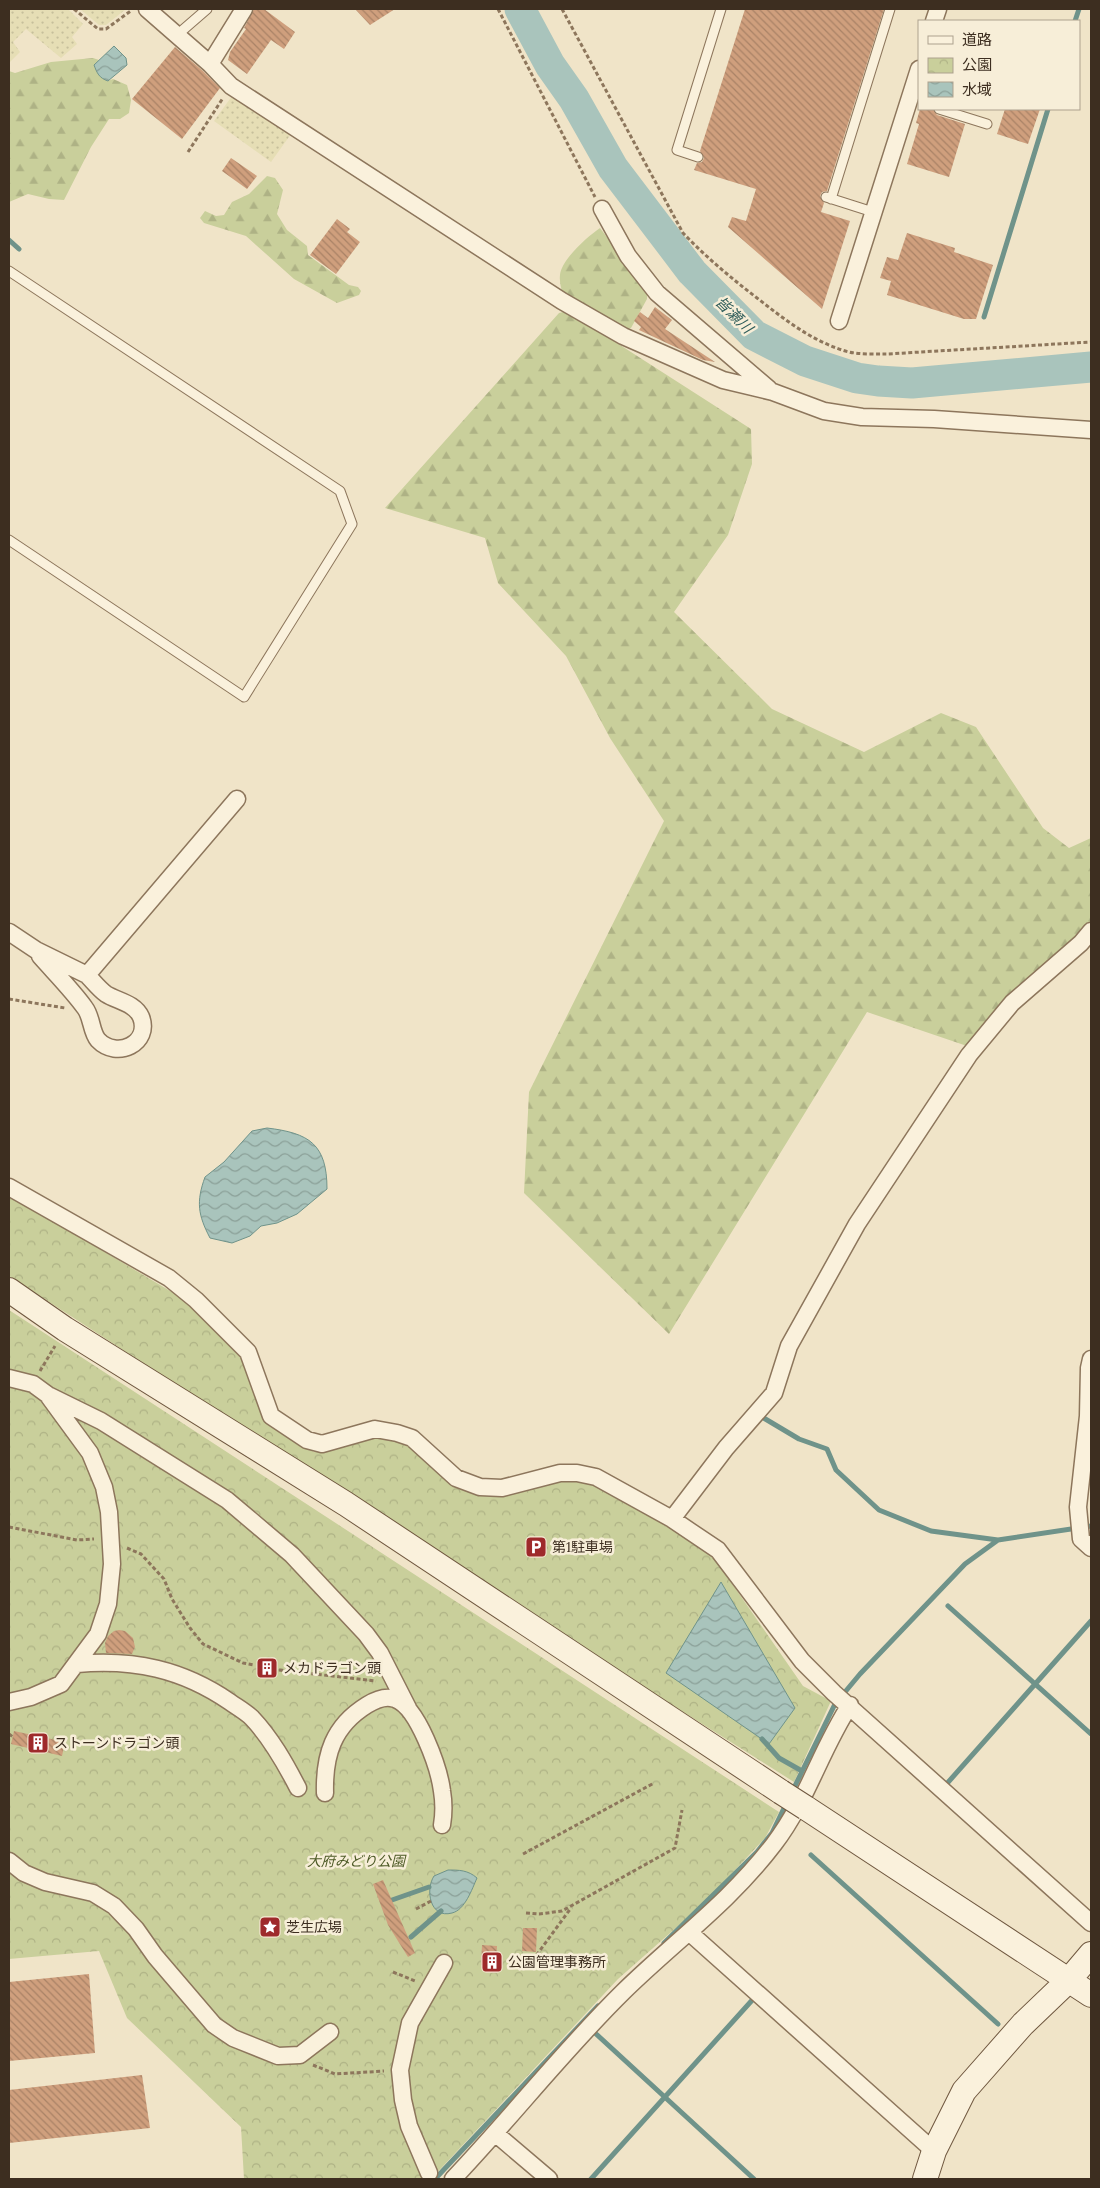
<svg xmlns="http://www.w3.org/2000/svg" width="1100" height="2188" viewBox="0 0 1100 2188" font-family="Lora,'Noto Sans JP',serif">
<defs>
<pattern id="farmland-dots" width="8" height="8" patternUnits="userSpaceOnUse" patternTransform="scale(1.25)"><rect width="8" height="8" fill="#e6deb5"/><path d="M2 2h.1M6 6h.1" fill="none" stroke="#c6bf9b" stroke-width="1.8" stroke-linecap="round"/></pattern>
<pattern id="forest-firs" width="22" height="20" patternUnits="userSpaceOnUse" patternTransform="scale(1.25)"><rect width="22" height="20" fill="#c9cf9b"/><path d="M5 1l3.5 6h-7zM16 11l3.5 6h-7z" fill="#aeb285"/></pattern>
<pattern id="park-crowns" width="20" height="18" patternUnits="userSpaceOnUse" patternTransform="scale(1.25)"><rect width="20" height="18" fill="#c9cf9b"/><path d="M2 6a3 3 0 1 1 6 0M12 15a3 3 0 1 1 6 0" fill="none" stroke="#aeb285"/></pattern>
<pattern id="water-waves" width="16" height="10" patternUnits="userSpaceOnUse" patternTransform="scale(1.25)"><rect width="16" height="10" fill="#a9c4bc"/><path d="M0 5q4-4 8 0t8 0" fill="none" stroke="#8ba098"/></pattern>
<pattern id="building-back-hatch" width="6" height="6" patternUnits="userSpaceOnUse" patternTransform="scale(1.25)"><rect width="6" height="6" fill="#cf9f7d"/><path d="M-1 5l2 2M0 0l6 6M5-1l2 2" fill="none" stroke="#a98266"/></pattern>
</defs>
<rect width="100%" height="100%" fill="#f0e4c8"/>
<path fill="url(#farmland-dots)" d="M9,9H68L83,24L72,37L77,44L61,58L26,29L13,42L20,52L9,63Z
M80,9H126L106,25H99Z
M232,96L291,134L271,162L214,121Z"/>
<path fill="url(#forest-firs)" d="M93,58L99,60L94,65L108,81L113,79L127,85L131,100L129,113L120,119H109L91,147L64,200L49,199L28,194L9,202V71L15,73L51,62Z
M267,176L275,178L283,190L277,214L287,230L307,246L308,255L349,285L358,287L361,291L359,295L337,303L294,279L246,236L204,223L200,218L205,211L216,216L224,215L232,202L249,194Z
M600,228L647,290V299L631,328L626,329L564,299C562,291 559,283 560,275C561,260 588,236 600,228Z
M567,311L751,429L752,464L728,535L674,612L772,709L864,752L941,713L976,727L1043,828L1069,848L1091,838V921L967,1046L867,1012L669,1334L524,1193L529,1092L664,821L610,738L566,656L498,583L485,538L385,508L559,313Z"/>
<path fill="url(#park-crowns)" d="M9,1195L192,1304L241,1356L266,1420L314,1452L378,1434L411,1443L454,1483L563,1480L590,1482L624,1500L701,1545L715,1559L803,1686L831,1701L794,1782L604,1662L9,1276Z
M9,1310L779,1812L765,1838L722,1884L687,1918L618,1979L431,2179H244L241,2127L127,2018L99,1951L9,1959Z"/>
<path fill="url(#water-waves)" stroke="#6f938a" d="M114,46L126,58L127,65L108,81C99,78 97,73 94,65Z
M267,1128C309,1133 327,1144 327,1189L297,1214L277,1223L261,1226L250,1236L232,1243L210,1238C198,1215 196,1202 205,1177L224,1162L252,1131Z
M721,1582L795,1708L769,1744L666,1673Z
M448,1870C459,1870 468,1870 477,1878C472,1889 465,1910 452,1913C430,1919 425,1890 434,1876Z"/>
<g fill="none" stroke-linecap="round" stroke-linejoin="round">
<path stroke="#6f938a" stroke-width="5" d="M1075,21L1079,9
M9,240L19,249
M984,317L1048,109
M762,1417L799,1439L827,1449L836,1470L879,1510L931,1531L998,1540
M948,1606L1091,1734
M762,1739L779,1758L802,1771
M943,1788L1091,1621
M792,1792L835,1704L860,1674L965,1564L998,1540L1091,1526
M811,1855L998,2024
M392,1900L429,1887
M411,1937L441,1911
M664,1943L757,1852L772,1833L787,1802
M595,2033L754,2179
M435,2179L598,2006
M591,2179L755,1997"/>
<path stroke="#a9c4bc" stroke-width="31" d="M520,9L550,65L574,99L613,168L692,272L754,335L805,361L857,378L878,381L912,383L1091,367"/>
</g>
<path fill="url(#building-back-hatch)" d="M254,9H264L295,32L284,49L271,40L247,74L228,60L230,52L246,29L244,28Z
M355,9H395L370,25Z
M745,9H884L827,191L822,192L820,196L824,203L821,212L850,221L822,309L728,227L732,217L746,221L756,189L694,170L697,163L702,162L704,158L700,151Z
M175,47L203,71L220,88L182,139L132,99Z
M920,109H933L937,115L965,124L949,177L907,164L919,124L916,123Z
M1005,109H1040L1028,144L997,134Z
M231,158L257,176L247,189L222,171Z
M337,219L350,229L347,232L360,242L336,274L310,255Z
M907,233L955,248L954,252L993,265L976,319H964L887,295L891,281L880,278L887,257L898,260Z
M655,307L672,320L665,329L715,362L703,360L639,330L641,327L634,321L640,312L648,318Z
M119,1630L125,1631L133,1638L135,1647L132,1654L106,1653L105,1643L108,1636L114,1631Z
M14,1731L65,1742L62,1756L11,1744Z
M383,1880L415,1953L408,1957L388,1925L373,1884Z
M523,1928H537L536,1952L522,1951Z
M482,1945L497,1946L496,1965H481Z
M89,1974L95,2053L9,2061V1982Z
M142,2075L150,2128L9,2143V2090Z"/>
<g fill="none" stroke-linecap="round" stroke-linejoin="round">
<g stroke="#8d765c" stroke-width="11">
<path id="lane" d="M177,35L207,9
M939,109L987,124
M698,157L677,150L721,9
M826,197L873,212
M831,199L890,9
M9,271L340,491L352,524L244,697L9,540"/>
</g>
<g stroke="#8d765c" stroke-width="19">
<path id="street" d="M147,9L210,64L231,86L562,301L623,336L723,380L773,392L824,411L862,417L934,419L1091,430
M934,21L938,9
M210,64L244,9
M602,209L628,256L657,293L769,389
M839,321L919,69
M9,932L36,950L87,975L237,799
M40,956C55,973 72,990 85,1008C92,1017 91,1032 98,1040C117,1060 151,1043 141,1017C135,1003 117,1001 106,994C99,989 93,981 87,975
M9,1187L169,1278L196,1300L248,1352L271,1416L307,1440L322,1444L375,1429L397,1433L412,1438L456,1478L480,1487L502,1488L560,1473H577L596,1477L672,1519L718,1550L802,1661L834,1693L1091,1923
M1091,1359L1089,1368L1088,1416L1078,1507L1081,1539L1091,1548
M9,1378L33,1384L48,1395L101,1421L227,1500L292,1555L366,1634L380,1653L408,1708
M672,1519L726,1448L774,1393L789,1346L857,1224L969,1055L1012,1003L1081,943L1091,931
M77,1664C134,1659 182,1669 230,1702C237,1707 246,1712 252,1718C271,1738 285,1763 298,1788
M9,1702L31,1697L61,1684L98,1634L108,1604L112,1564L109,1512L104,1487L90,1453L49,1397
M325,1793C324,1755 333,1726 367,1705C375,1700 385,1695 395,1699C418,1707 439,1768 442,1791C444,1803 444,1813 442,1825
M9,1861L24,1873L45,1882L93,1893L114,1906L136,1929L155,1956L214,2025L233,2038L278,2056L300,2055L330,2032
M690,1933L934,2151
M496,2134L549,2179
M429,2173L409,2126L403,2100L400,2070L410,2023L444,1963
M453,2179C511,2118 563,2051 623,1992C675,1941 729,1903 774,1844C807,1801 821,1749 850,1705"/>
</g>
<g stroke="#6f573f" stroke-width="26">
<path id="secondary" d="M9,1290L65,1329L346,1504L781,1792
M806,1808L1091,1995
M925,2179L934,2151L964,2091L1023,2024L1069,1980L1091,1954"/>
</g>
<path stroke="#8d765c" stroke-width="3" stroke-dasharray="4 2.5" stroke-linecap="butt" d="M74,9L98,29H106L132,10
M498,9L595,197
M562,9L683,233C706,257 731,278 757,298C784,319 809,339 842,350C856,355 873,354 887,354L1091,342
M188,152L223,98
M9,999L65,1008
M40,1371L55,1346
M9,1527L77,1540L94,1539
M127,1548L141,1554L164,1579L172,1599L190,1628L203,1644L243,1663L254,1665
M279,1670L376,1681
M9,1734L13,1737
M523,1854L654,1783
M416,1909L431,1901
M526,1913L539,1914L562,1911L675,1848L682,1810
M526,1961L533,1960L571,1908
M393,1972L415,1981
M313,2065L335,2074L384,2071"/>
<use href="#lane" stroke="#faf1dc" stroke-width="9"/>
<use href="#street" stroke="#faf1dc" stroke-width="16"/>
<use href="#secondary" stroke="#faf1dc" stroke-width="24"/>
<g stroke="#6f573f" stroke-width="26" stroke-linecap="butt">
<path id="secondary-bridge" d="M781,1792L806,1808"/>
</g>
<use href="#secondary-bridge" stroke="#faf1dc" stroke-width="24"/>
</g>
<defs>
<g id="parking-square" transform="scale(1.125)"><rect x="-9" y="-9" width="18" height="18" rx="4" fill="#9e2a2b" stroke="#f7eed8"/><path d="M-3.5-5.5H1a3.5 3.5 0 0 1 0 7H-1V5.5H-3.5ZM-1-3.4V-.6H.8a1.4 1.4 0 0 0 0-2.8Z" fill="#fff"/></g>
<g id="building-square" transform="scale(1.125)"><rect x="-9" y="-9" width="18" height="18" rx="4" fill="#9e2a2b" stroke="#f7eed8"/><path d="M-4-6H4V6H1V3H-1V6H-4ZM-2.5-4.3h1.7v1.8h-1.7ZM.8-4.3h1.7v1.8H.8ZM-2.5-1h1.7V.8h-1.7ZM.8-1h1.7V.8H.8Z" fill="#fff"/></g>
<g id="sight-square" transform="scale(1.125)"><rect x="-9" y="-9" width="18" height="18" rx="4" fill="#9e2a2b" stroke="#f7eed8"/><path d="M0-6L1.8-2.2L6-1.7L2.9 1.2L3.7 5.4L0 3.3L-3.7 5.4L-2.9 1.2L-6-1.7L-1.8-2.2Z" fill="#fff"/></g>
</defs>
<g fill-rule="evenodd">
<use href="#parking-square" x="536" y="1547"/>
<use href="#building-square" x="267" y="1668"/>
<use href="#building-square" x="38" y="1743"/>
<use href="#sight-square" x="270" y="1927"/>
<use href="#building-square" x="492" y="1962"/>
</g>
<g text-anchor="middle" stroke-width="5" stroke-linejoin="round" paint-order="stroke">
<g font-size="14" fill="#3d2e20" stroke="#f7eed8" text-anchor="start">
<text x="552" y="1552">第1駐車場</text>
<text x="283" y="1673">メカドラゴン頭</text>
<text x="54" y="1748">ストーンドラゴン頭</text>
<text x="286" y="1932">芝生広場</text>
<text x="508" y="1967">公園管理事務所</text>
</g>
<g font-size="14" font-style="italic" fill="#4d5a26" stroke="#f7eed8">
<text x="356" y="1866">大府みどり公園</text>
</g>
<g font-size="15" font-style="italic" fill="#2f5d5a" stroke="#f7eed8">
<text transform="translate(734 315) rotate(45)" y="5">皆瀬川</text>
</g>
</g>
<rect width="1100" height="2188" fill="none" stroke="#3d2e20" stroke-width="20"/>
<rect x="918" y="20" width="162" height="90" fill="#f7eed8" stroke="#ada18e"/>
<rect x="928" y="36" width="25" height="8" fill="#faf1dc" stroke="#ada18e"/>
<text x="962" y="45" font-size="15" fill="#3d2e20">道路</text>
<rect x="928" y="58" width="25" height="15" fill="url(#park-crowns)" stroke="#ada18e"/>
<text x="962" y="70" font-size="15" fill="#3d2e20">公園</text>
<rect x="928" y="82" width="25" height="15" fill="url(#water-waves)" stroke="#ada18e"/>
<text x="962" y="95" font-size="15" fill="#3d2e20">水域</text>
</svg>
